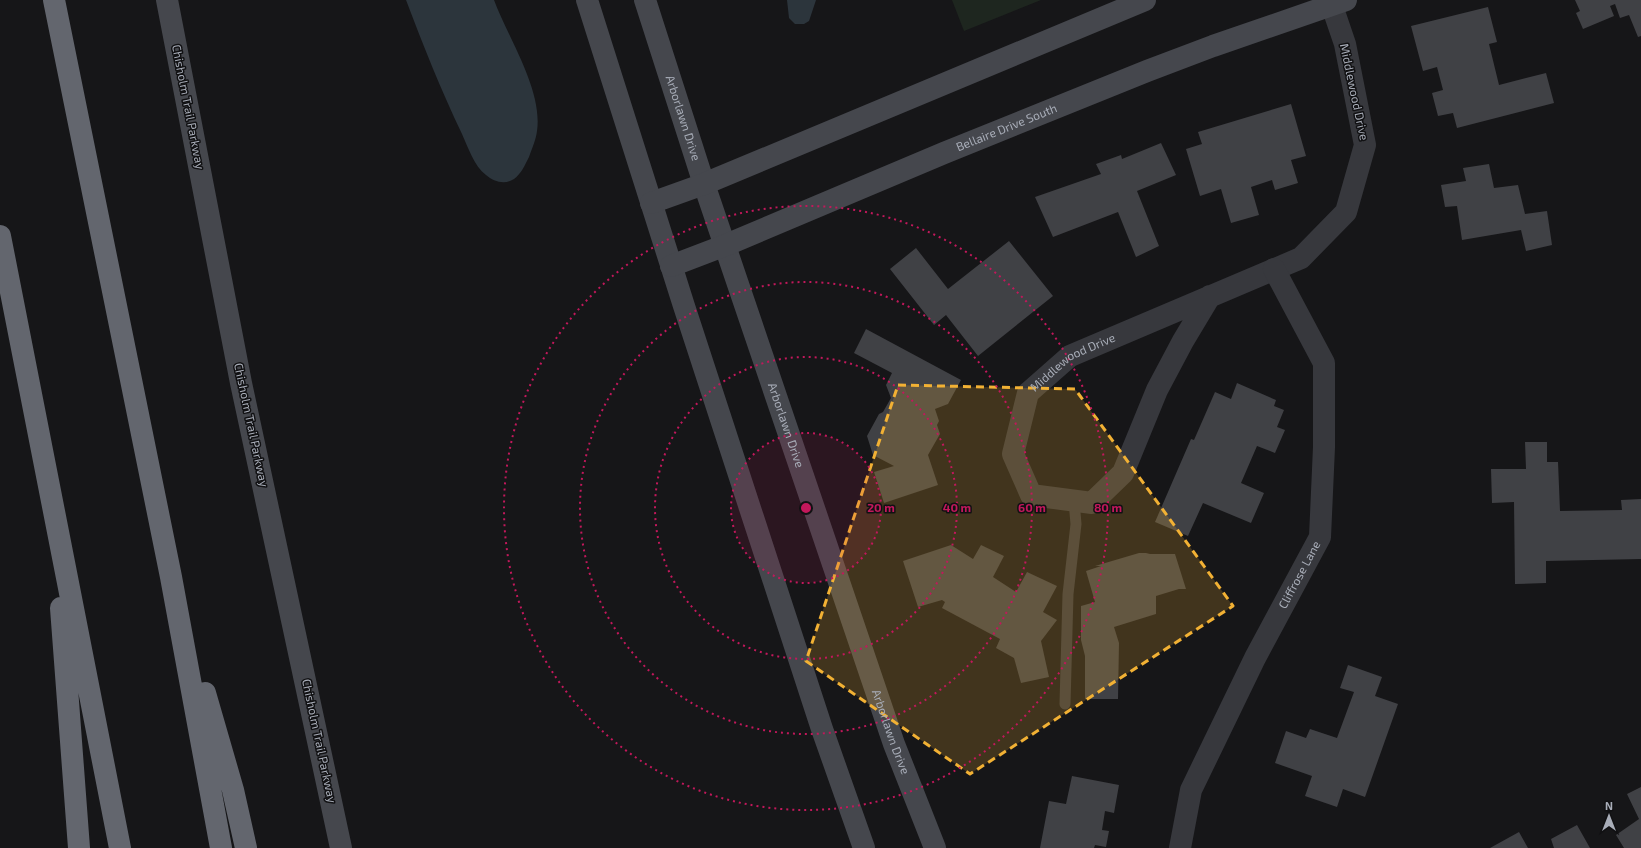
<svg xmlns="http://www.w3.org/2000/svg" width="1641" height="848" viewBox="0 0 1641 848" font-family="'Exo 2',sans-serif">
<rect width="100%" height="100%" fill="#161618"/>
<path fill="#1e261f" d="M952,0H1041L964,31Z"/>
<path fill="#2c353c" d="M406,0H494C508,38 543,90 537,131C536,140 532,148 529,157C525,165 521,174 514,179C505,185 494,182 486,175C474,166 468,147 462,134C441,90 423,45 406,0Z
M787,0H816L809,21L804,24H795L789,18Z"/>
<path fill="#404145" d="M1575,0H1641V36L1638,37L1629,15L1620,18L1615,4L1610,6L1614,16L1583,29L1576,13L1580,11Z
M1488,7L1497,42L1489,44L1499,85L1546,73L1554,103L1457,128L1453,113L1438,116L1432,93L1443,90L1437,67L1423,71L1411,26Z
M1291,104L1306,156L1291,160L1298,183L1275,190L1272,180L1251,187L1259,215L1231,223L1221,189L1200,196L1186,149L1202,144L1198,132Z
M1161,143L1176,175L1137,191L1159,246L1136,257L1118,212L1053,237L1035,197L1101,174L1096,164L1121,155L1122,159Z
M1489,164L1494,188L1518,185L1525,214L1547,211L1552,245L1526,251L1521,230L1462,240L1457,206L1445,207L1441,185L1466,181L1463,168Z
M1009,241L1053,296L978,356L946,315L934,325L890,269L916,248L948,289Z
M866,329L961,380L948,404L935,409L939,421L937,425L940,434L928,455L938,485L884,503L874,472L894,466L873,455L867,436L879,414L883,412L891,398L886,385L892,373L854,353Z
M1237,383L1276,400L1274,406L1284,410L1277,427L1285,430L1275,453L1257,446L1241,483L1264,493L1251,523L1203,503L1188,536L1155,522L1191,439L1194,440L1215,392L1231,399Z
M1525,442H1547V462H1558L1560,511L1622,510L1621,500L1641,499V559L1546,561V583L1515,584L1514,502L1492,503L1491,469H1526Z
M951,545L973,559L981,545L1004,556L993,577L1016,592L1027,572L1057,586L1043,612L1057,620L1041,641L1049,677L1021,683L1014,658L996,648L1000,639L942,608L945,602L942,600L918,607L903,561Z
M1139,553H1150L1146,554H1175L1186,589H1179L1156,596V614L1114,627L1119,643L1118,699H1085V656L1081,640V606L1095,602L1086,571L1101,566H1095Z
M1348,665L1382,677L1375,696L1398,704L1365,797L1343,789L1337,807L1305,796L1312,776L1275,763L1286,731L1306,738L1310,729L1337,738L1354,692L1340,688Z
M1072,776L1119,785L1114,813L1105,811L1102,830L1109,831L1106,847L1095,845L1094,848H1040L1049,801L1066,804Z
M1641,787V848H1624L1616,835L1639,819L1627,794Z
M1577,825L1590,848H1554L1551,839Z
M1519,832L1528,848H1490Z"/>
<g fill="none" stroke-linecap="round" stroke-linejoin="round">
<path stroke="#37383d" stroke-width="11" d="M1065,704L1068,594L1076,524L1074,501"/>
<g stroke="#37383d" stroke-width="22">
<path id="s1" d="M1210,296L1183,341L1157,390L1123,473L1092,503L1031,495L1013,454L1028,393L1070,356L1301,258L1346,212L1365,145L1345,44L1330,0"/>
<path id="s2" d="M1180,848L1191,790L1255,658L1320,537L1324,447V363L1274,269"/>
</g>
<g stroke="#45474d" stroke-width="22">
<path d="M167,0L241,383L341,848"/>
<path d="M587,0L684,306L822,729L864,848"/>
<path id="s3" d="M645,0L704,184L894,744L935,848"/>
<path d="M651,203L704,184L1145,0"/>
<path id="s4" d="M671,266L726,245L944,153L1147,71L1213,46L1346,0"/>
</g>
<path stroke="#63666e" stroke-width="22" d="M54,0L171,577L221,848
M0,236L120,848
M61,608L79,848
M205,693L233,790L246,848"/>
</g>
<path fill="#f2b134" fill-opacity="0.2" stroke="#f2b134" stroke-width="3" stroke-dasharray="8 5" stroke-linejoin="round" d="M898,385L1075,389L1233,606L970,774L806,661Z"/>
<circle cx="806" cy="508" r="75" fill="#c2185b" fill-opacity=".12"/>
<g fill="none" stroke="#c2185b" stroke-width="2" stroke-dasharray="2 4">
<circle cx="806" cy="508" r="75"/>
<circle cx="806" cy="508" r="151"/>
<circle cx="806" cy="508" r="226"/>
<circle cx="806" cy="508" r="302"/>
</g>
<g text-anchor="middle" stroke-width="3" stroke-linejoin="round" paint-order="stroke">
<g font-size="12" fill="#a8adb8" stroke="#111113">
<text transform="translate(1354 92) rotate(78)" y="4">Middlewood Drive</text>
<text transform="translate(188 107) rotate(79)" y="4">Chisholm Trail Parkway</text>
<text dy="4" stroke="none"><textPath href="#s3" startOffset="124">Arborlawn Drive</textPath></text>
<text dy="4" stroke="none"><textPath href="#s4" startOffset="363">Bellaire Drive South</textPath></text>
<text dy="4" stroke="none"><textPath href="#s1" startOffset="465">Middlewood Drive</textPath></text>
<text transform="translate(251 425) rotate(78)" y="4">Chisholm Trail Parkway</text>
<text dy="4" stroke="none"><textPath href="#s3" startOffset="448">Arborlawn Drive</textPath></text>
<text dy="4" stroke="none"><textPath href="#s2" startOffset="300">Cliffrose Lane</textPath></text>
<text dy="4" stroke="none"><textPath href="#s3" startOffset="772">Arborlawn Drive</textPath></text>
<text transform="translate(319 741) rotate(78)" y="4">Chisholm Trail Parkway</text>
</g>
</g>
<circle cx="806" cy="508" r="6" fill="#c2185b" stroke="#111113" stroke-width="2"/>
<g font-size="12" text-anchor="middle" font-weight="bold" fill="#c2185b" stroke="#111113" stroke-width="3" stroke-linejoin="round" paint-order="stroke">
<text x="881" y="512">20 m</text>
<text x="957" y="512">40 m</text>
<text x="1032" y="512">60 m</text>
<text x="1108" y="512">80 m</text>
</g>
<g transform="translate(1609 816)" stroke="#111113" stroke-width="3" paint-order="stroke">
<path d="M0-3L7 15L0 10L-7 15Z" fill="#a8adb8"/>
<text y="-6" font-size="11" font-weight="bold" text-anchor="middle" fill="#a8adb8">N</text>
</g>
</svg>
